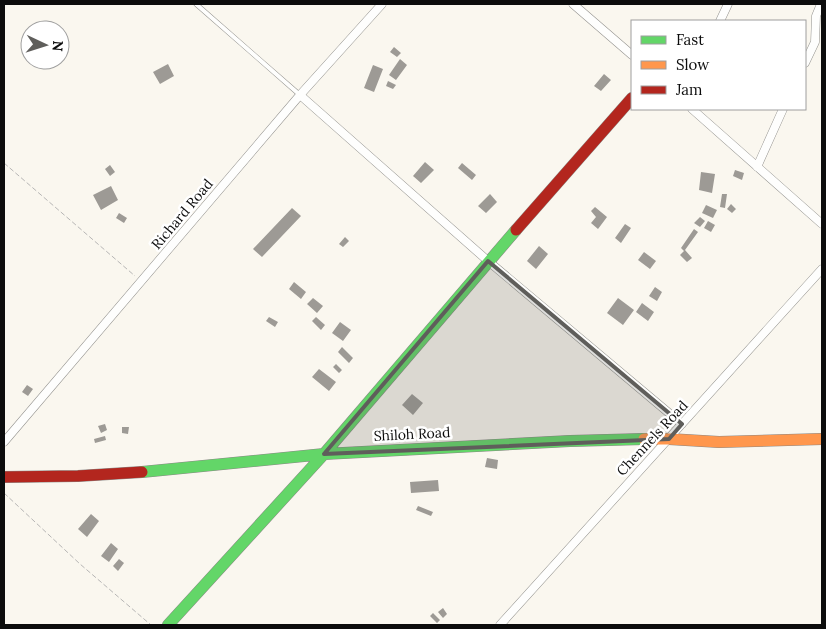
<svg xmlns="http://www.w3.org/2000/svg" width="826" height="629" viewBox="0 0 826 629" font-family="Lora,serif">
<rect width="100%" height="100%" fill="#faf7ef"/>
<path fill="#9d9a95" d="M394,47L401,53L397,57L390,52Z
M400,59L407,65L396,80L389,75Z
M168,64L174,76L160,84L153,72Z
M373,65L383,69L374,92L364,88Z
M604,74L611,80L601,91L594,86Z
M388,81L396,85L393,89L386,86Z
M425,162L434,170L421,183L413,176Z
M462,163L476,175L472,180L458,168Z
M110,165L115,172L110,176L105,169Z
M735,170L744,173L742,180L733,176Z
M701,172L715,174L712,193L699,190Z
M111,186L118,200L101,210L93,195Z
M490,194L497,202L486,213L478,206Z
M722,194H727L725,208L720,207Z
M731,204L736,209L732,213L727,209Z
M706,205L717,210L713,218L702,213Z
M595,207L607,217L598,229L591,223L596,217L591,211Z
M292,208L301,216L262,257L253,249Z
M119,213L127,218L124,223L116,218Z
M700,217L705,221L700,227L694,223Z
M708,221L715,225L711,232L704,228Z
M625,224L631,228L621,243L615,238Z
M694,229L698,232L685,250L692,258L687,262L680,255L684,251L681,248Z
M345,237L349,241L343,247L339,244Z
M539,246L548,254L536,269L527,261Z
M644,252L656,261L650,269L638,260Z
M294,282L306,292L301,299L289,289Z
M655,287L662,292L657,301L649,296Z
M313,298L323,306L317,313L307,304Z
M618,298L634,310L623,325L607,313Z
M642,303L654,312L648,321L636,312Z
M269,317L278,322L275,327L266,321Z
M316,317L325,325L321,330L312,321Z
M340,322L351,330L343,341L332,333Z
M342,347L353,358L349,363L338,352Z
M336,364L342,370L339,373L333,367Z
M319,369L336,382L329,391L312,377Z
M27,385L33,389L28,396L22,392Z
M412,394L423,403L413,415L402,405Z
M105,424L107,430L101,433L98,426Z
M122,427H129L128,434L122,433Z
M105,436L106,440L95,443L94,439Z
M487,458L498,460L497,469L485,467Z
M438,480L439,491L411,493L410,482Z
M418,506L433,512L431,516L416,510Z
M91,514L99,521L87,537L78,529Z
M111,543L118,549L109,562L101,556Z
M119,559L124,563L118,571L113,566Z
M443,608L447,614L443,618L438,612Z
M433,613L440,620L437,623L430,616Z"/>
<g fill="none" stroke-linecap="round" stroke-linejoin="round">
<g stroke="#93928e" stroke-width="5">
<path id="lane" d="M196,4L300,95"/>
</g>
<g stroke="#93928e" stroke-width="9">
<path id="street" d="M573,4L632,55
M720,21L728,4
M805,63L815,42L816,16L821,4
M300,95L488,261L682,424
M692,109L822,224
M757,167L783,109
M4,442L300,95L382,4
M500,625L822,269"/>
</g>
<g stroke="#8a8885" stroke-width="12">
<path id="fast" d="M142,472L324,454L570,441L644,439
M168,625L324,454L516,230"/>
</g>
<g stroke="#8a8885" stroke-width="12">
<path id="slow" d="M644,439H669L719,442L822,439"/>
</g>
<g stroke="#8a8885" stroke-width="12">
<path id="jam" d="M516,230L632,98
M4,477L78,476L142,472"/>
</g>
<path stroke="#b7b6b5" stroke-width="1" stroke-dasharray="5 2.5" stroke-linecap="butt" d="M4,163L135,276
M4,493L80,564L151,625"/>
<use href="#lane" stroke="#fefefd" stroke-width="4"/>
<use href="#street" stroke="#fefefd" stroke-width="8"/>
<use href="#fast" stroke="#63d668" stroke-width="11"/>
<use href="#slow" stroke="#ff974d" stroke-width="11"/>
<use href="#jam" stroke="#b3261e" stroke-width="11"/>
</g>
<path fill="#5f5e5b" fill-opacity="0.2" stroke="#5f5e5b" stroke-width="4" stroke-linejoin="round" d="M488,261L682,424L669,439L324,454Z"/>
<g text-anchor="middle" stroke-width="5" stroke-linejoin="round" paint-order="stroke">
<g font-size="14" fill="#0c0c0c" stroke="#fff">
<text transform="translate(182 214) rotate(-50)" y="5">Richard Road</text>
<text transform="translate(412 434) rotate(-3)" y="5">Shiloh Road</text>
<text transform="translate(652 438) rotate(-47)" y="5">Chennels Road</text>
</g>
</g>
<rect width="826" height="629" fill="none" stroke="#0c0c0c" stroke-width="10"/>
<rect x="631" y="20" width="175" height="90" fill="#ffffff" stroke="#9e9e9e"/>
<rect x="641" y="36" width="25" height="8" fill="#63d668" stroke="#9e9e9e"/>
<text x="676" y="45" font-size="15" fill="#0c0c0c">Fast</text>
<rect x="641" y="61" width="25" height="8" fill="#ff974d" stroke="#9e9e9e"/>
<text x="676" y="70" font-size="15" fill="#0c0c0c">Slow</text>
<rect x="641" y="86" width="25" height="8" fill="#b3261e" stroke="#9e9e9e"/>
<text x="676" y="95" font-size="15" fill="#0c0c0c">Jam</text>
<g transform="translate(45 45) rotate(94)"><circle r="24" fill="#ffffff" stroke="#9e9e9e"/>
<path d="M0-4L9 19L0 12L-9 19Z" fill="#5f5e5b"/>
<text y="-8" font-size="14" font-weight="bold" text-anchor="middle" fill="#0c0c0c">N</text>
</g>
</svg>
